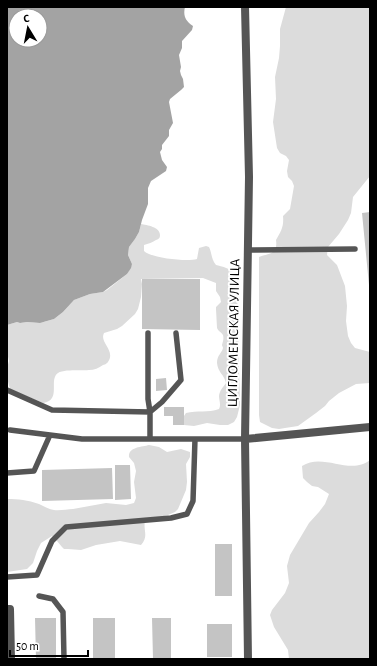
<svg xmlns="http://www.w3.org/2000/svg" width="377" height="666" viewBox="0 0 377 666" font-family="'Alegreya Sans',sans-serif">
<rect width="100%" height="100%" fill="#fff"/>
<path fill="#dcdcdc" d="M286,7H370V176L353,197L351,213L348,220L339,234L328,247L327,255L337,265L345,286L347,306L346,321L348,336L351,343L355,348L370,352V383L356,384L339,393L329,401L325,406L316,413L298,426L285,428L279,429L272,428L260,422L259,415V257C270,253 278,254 276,240C281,231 284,227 283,216L290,209L294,186L292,181L288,177L287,171L289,160L286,156L280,153L277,148L273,122L276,99L275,77L279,58L280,46V29Z
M141,224C147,225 160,227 160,235C160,238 159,239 156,240C153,242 148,244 144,245V251C151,258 187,262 197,259L199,248L206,246L209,247C212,253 211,259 216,265C221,266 233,269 236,275C237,279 237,284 237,289L240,405L237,417L234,422L228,425H220L207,423L194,426L184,425V416L186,413C197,410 208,413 219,409C222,403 217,398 220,392C221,389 224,386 226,383C224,374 218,373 217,363C217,355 222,353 223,348C223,347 222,346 222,345C223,341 224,339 223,335C221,332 218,331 217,328L216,309V307L221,302L220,297L216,291V283L203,278L141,279L142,284L141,297L138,309L135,314L122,326L117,329L104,333C99,343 116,350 108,362C106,364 106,364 103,365C99,368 94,370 89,370C81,371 64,369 58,373C48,380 62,400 43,403L10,389L7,378V368L9,361L7,352V325L17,322L20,323L27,322L37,323L44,322L54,319L63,312L74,300L90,294L103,292L107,290L127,274L132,264L128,255L129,247L135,239L139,232Z
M149,445L159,447L167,452L181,449L190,452V457L186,464L187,482L186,490L178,509L175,512L168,515L160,517H152L145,521C143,531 149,536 141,545L120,541L96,545L81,550L68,549H64L62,547L57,541L52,536L41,543L37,551L33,563L27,569L7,572V499C18,499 28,500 39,504C44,506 48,509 54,510C60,511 67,509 73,509L106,503L126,505L134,503L136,498L134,482L136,471L134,463L129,457C128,447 142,447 149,445Z
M370,460V659H289L288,650L274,627L270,615L272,610L285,593L289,583L287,566L290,555L309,523L319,512L325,504L329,494L318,487L312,486L307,482L303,478L302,466C323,452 350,476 370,460Z"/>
<path fill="#a3a3a3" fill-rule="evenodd" d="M7,7H185C183,15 185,21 193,26L192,30L182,41V48L179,55L181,67L180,71L181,75L183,79L184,87L181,90L170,99L169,102L173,123L169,130V136L162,145V149L160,152L162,160L167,167L166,171L151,181L148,188V204L142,220L139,232L135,239L129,247L128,255L132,264L131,268L127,274L103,292L90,294L74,300L63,312L54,319L40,323L27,322L20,323L17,322L7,325ZM16,16H40V40H16Z"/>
<path fill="#c4c4c4" d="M370,212V285H369L362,213Z
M142,279H200V330L142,329Z
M166,378L167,390L156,391V379Z
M164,407H184V425H173V416H164Z
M115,465H130L131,499L115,500Z
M112,468L113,499L42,501V470Z
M215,544H232V596H215Z
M35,618H56V659H36Z
M93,618H115V659H93Z
M152,618H171V659H153Z
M207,624H232V657H207Z"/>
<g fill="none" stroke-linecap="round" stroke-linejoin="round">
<path stroke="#555" stroke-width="5.5" d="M248,250L355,249
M148,333V399L150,412
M7,390L52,410L150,412V439
M150,412L162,402L181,380L176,333
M10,430L82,439H245
M7,473L34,471L50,435
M7,577L37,575L52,541L66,527L171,518L187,514L193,501L195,439
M39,596L53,599L63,612L64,659"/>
<path stroke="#555" stroke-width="8" d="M245,7L249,177L245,439L248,659
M245,439L370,427
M7,609H10L11,659"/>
</g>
<g text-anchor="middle" stroke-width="4" stroke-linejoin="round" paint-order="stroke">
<g font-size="14" fill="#000" stroke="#fff">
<text transform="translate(233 333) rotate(-89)" y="5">ЦИГЛОМЕНСКАЯ УЛИЦА</text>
</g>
</g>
<rect width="377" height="666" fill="none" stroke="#000000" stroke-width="16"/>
<g transform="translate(28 28) rotate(350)"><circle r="19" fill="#ffffff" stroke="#999999"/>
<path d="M0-3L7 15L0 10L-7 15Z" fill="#000000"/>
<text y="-6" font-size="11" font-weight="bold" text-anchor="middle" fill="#000000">С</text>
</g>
<path d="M10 650v6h78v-6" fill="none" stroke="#000000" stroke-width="2"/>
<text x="16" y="650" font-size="12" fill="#000000" stroke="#ffffff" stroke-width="3" paint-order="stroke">50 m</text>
</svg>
